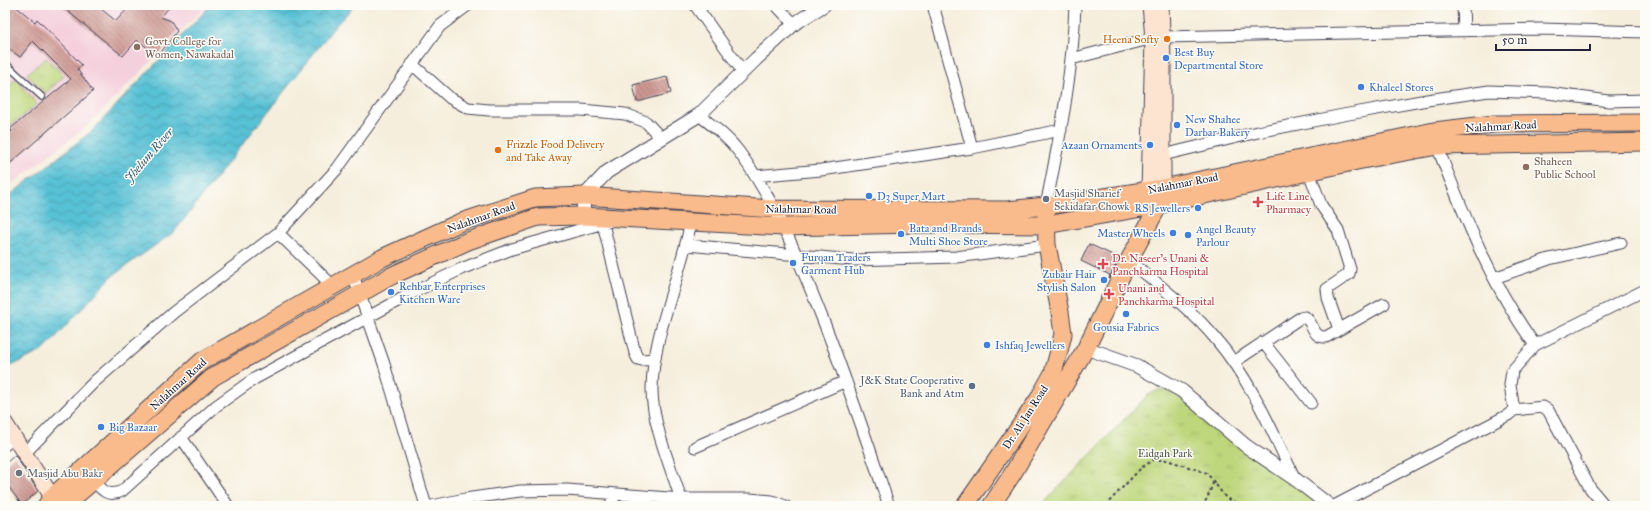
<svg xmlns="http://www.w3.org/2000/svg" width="1650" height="511" viewBox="0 0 1650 511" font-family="'IM FELL Great Primer',serif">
<defs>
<pattern id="park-tufts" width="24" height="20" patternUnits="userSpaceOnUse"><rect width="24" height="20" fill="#bed77b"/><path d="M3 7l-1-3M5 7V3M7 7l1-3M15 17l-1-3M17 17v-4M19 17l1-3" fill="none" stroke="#a3b86b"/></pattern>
<pattern id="water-waves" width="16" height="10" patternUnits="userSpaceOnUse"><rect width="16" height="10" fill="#58c1d5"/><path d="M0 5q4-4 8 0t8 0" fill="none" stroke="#489cae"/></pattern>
<pattern id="building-back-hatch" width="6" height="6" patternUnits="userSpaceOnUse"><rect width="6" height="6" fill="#cd9691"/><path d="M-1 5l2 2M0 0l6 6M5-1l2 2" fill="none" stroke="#a67a78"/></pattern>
</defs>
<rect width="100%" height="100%" fill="#fdfcf7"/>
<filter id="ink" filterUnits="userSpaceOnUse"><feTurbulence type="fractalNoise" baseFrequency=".025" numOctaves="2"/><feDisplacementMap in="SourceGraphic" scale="8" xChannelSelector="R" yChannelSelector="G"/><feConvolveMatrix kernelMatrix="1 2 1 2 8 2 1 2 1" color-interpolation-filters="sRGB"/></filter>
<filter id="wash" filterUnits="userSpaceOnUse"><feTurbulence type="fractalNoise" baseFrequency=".012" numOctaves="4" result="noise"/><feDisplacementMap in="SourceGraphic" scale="16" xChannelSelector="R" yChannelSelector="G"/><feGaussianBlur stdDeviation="0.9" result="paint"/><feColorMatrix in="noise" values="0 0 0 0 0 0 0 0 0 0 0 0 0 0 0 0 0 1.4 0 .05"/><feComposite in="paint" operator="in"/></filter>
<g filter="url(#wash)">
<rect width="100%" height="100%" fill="#f6eedc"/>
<path fill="#f4cfdc" d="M5,5H207L86,127L5,189Z"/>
<path fill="#bed77b" stroke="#707c5b" d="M16,79L37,104L5,130V88Z"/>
<path fill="url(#park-tufts)" stroke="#707c5b" d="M46,58L64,76L45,94L27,74Z
M1158,390H1166L1177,395L1243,449L1325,506H1041L1147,396Z"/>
<path fill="url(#water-waves)" stroke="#3d7288" d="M211,5H355L336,25L174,232L112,276L44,350L5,369V199L92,131Z"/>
<g id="blocks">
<path fill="url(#building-back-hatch)" d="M5,5H14L35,22L37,19L82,65L77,69L93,91L5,168V137L12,131L10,129L71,79L33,41L20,57L5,46Z
M60,5H96L116,21L131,5H171L161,17L171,21L177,31L158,56L137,40L123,56Z
M667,77L671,93L637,102L633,85Z
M1089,244L1119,258L1109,279L1110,275L1081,261Z
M15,455L38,491L22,505L5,482V464Z"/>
</g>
</g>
<g filter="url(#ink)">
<use href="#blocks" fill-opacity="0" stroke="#424153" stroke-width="1"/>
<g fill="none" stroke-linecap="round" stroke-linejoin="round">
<g stroke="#424153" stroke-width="8">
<path id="service" d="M5,63L42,97"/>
</g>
<g stroke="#424153" stroke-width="13">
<path id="minor" d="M695,5L743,72
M776,5L794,24
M933,5L972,148
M1463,5L1464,32
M1071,59L1153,38L1163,37L1541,29L1645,32
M412,64L450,98L468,108L489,110H581L625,114L646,122L661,138
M699,115C713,126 728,137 739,152C776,202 800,262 823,320C847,381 868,444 889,506
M1437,146C1464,215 1491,285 1535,345
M1163,155L1258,132L1343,115L1427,100L1489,91L1548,93L1609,101L1645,100
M1309,172L1321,205L1338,230L1350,269L1349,274L1327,289L1328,298L1339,329
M755,176L821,170L972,148L1061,130
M1046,206C1059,140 1073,73 1075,5
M603,224L635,353L638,359L642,360L655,359
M278,233L333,286
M687,245L853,260L956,257L1047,245
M1129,260C1157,284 1191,309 1215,338C1250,379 1272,430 1295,479
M353,275L384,364L426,506
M1494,278L1549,259L1621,243
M1263,342L1311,403
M1234,362L1300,318L1305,317C1314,323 1312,338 1326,337L1384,304
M1514,410L1543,407L1548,410L1590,488L1605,506
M181,437L228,506
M5,445L14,437
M695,447L846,381
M25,453L94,382L174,312L278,233L337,169L440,26L468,5
M93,480C102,490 108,498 122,491L216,406L254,379L416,291L461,269L512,249L611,221
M681,499C671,468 652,423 652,390C652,336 681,276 691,221
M432,506L465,499L520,491L567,490L681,499H750L772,501L785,506
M610,506L615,495
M1334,506L1508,415L1514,410L1510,385L1512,371L1535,345L1645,290"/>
</g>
<g stroke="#424153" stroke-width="15">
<path id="tertiary" d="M583,216L584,196L607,172L699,115L756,59L794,24L824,5
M1086,348L1137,366L1182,391L1246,446L1295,479L1330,506"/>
</g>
<g stroke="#424153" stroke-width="17">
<path id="secondary" d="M1161,5L1163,59V188
M1149,190L1153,38L1150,5
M5,423L58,506"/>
</g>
<g stroke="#424153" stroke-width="19">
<path id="primary" d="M46,506L52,497L202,361L382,258L461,222L535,198L584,196L774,209L1007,210L1046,206L1163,188L1434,131L1494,124L1645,123
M64,506L213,377L391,276L468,241L538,217L583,216L783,227L917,224L1046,225L1159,205L1357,161L1437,146L1645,142
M965,506L1038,400L1053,373L1059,351L1063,334L1060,312L1047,245L1046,214
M991,506L1013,473L1086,348L1129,260L1159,205"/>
</g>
<path stroke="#424153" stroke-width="2" stroke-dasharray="3 3" stroke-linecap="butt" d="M1105,506L1141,468L1153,460H1167L1207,473L1226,498L1242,506
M1201,506L1207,499L1213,483"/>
<use href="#service" stroke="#fff" stroke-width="5.5"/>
<use href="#minor" stroke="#fff" stroke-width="11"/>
<use href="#tertiary" stroke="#fff" stroke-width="13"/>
<use href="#secondary" stroke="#fde4d1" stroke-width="15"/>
<use href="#primary" stroke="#fabb8c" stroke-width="17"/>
</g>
</g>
<g fill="#e8710a" stroke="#fdfcf7" stroke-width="1.5">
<circle cx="1167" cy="39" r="4"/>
<circle cx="498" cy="150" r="4"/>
</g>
<g fill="#8d6e63" stroke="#fdfcf7" stroke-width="1.5">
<circle cx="137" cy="47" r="4"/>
<circle cx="1526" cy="167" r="4"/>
</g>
<g fill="#3f7fe0" stroke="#fdfcf7" stroke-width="1.5">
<circle cx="1166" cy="58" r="4"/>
<circle cx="1361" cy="87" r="4"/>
<circle cx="1177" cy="125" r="4"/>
<circle cx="1150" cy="145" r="4"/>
<circle cx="869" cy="196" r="4"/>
<circle cx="1198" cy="208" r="4"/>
<circle cx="1173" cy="233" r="4"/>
<circle cx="901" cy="234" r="4"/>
<circle cx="1188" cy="235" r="4"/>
<circle cx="793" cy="263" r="4"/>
<circle cx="1104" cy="280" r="4"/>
<circle cx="391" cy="292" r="4"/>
<circle cx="1126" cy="314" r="4"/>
<circle cx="987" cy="345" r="4"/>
<circle cx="101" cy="427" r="4"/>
</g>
<g fill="#6b7280" stroke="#fdfcf7" stroke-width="1.5">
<circle cx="1046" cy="199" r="4"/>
<circle cx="19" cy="473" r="4"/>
</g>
<g fill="#e0444e" stroke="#fdfcf7" stroke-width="1.5">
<path d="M1256 196h4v4h4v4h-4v4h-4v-4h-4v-4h4z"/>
<path d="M1101 258h4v4h4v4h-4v4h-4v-4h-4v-4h4z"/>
<path d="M1107 288h4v4h4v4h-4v4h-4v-4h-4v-4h4z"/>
</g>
<circle fill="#5c6f8a" stroke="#fdfcf7" stroke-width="1.5" cx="972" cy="386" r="4"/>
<g text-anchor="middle" stroke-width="3" stroke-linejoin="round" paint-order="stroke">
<g font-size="11" fill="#c56008" stroke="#fdfcf7" text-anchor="end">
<text x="1159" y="43">Heena Softy</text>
<text x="506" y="148" text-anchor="start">Frizzle Food Delivery<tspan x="506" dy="13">and Take Away</tspan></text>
</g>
<g font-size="11" fill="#785e54" stroke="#fdfcf7" text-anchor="start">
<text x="145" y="45">Govt. College for<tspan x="145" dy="13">Women, Nawakadal</tspan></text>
<text x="1534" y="165">Shaheen<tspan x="1534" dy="13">Public School</tspan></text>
</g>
<g font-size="11" fill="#366cbe" stroke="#fdfcf7" text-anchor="start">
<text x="1174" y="56">Best Buy<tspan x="1174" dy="13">Departmental Store</tspan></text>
<text x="1369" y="91">Khaleel Stores</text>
<text x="1185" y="123">New Shahee<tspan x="1185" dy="13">Darbar Bakery</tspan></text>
<text x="1142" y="149" text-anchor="end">Azaan Ornaments</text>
<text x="877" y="200">D3 Super Mart</text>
<text x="1190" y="212" text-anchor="end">RS Jewellers</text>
<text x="909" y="232">Bata and Brands<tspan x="909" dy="13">Multi Shoe Store</tspan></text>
<text x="1196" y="233">Angel Beauty<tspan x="1196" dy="13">Parlour</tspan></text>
<text x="1165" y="237" text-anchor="end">Master Wheels</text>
<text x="801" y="261">Furqan Traders<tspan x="801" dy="13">Garment Hub</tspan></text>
<text x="1096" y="278" text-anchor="end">Zubair Hair<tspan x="1096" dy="13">Stylish Salon</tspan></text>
<text x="399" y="290">Rehbar Enterprises<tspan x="399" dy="13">Kitchen Ware</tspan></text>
<text x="1126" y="331" text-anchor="middle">Gousia Fabrics</text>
<text x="995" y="349">Ishfaq Jewellers</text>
<text x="109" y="431">Big Bazaar</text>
</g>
<g font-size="11" fill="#22223b" stroke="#fdfcf7">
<text transform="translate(1501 126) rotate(-3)" y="4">Nalahmar Road</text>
<text transform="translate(1183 183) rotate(-11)" y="4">Nalahmar Road</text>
<text transform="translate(801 209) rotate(1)" y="4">Nalahmar Road</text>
<text transform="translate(481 217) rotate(-20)" y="4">Nalahmar Road</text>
<text transform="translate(178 384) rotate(-42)" y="4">Nalahmar Road</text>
<text transform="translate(1025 417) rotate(-57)" y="4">Dr. Ali Jan Road</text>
</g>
<g font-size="11" fill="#5b616d" stroke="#fdfcf7" text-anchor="start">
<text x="1054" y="197">Masjid Sharief<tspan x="1054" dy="13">Sekidafar Chowk</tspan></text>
<text x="27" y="477">Masjid Abu Bakr</text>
</g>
<g font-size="11" fill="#be3a42" stroke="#fdfcf7" text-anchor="start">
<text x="1266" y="200">Life Line<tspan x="1266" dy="13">Pharmacy</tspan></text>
<text x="1112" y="262">Dr. Naseer's Unani &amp;<tspan x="1112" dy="13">Panchkarma Hospital</tspan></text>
<text x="1118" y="292">Unani and<tspan x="1118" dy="13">Panchkarma Hospital</tspan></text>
</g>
<g font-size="11" fill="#4e5e75" stroke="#fdfcf7" text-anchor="end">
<text x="964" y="384">J&amp;K State Cooperative<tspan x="964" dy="13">Bank and Atm</tspan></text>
</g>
<g font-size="11" fill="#51584e" stroke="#fdfcf7">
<text x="1165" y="457">Eidgah Park</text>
</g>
<g font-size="12" font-style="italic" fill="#355a71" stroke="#fdfcf7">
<text transform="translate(149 155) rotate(-49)" y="4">Jhelum River</text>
</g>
</g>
<rect width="1650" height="511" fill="none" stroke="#fdfcf7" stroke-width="20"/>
<path d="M1496 44v6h94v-6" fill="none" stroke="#22223b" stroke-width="2"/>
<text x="1502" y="44" font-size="12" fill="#22223b" stroke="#fdfcf7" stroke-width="3" paint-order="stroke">50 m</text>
</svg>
